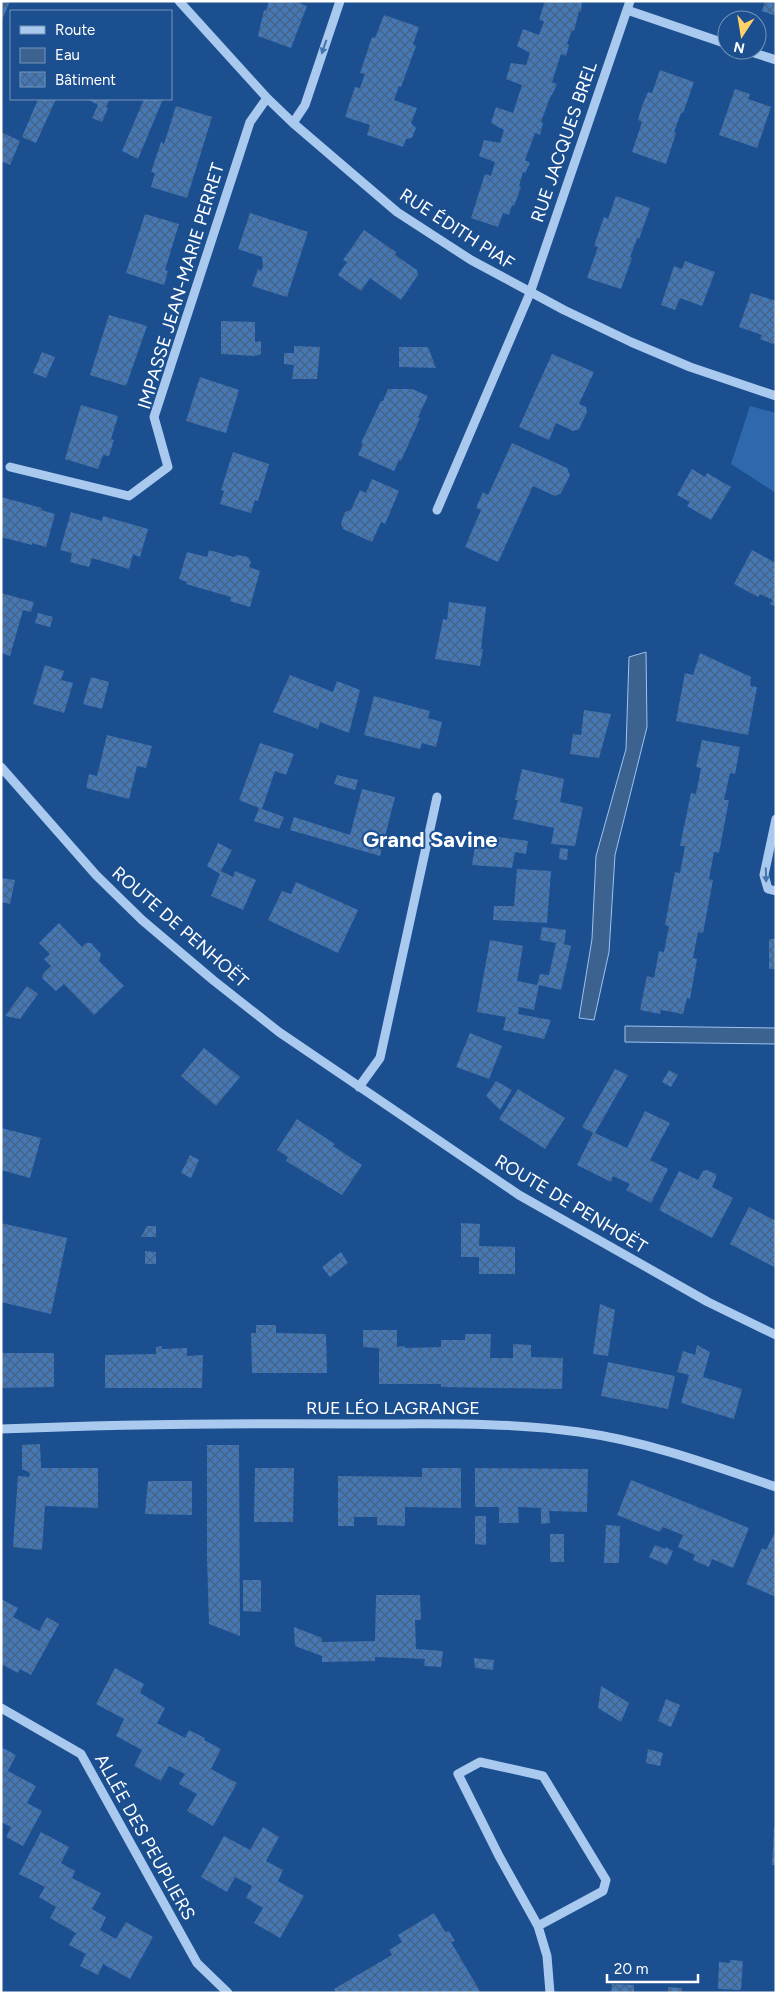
<svg xmlns="http://www.w3.org/2000/svg" width="777" height="1994" viewBox="0 0 777 1994" font-family="Figtree,sans-serif">
<defs>
<pattern id="building-cross-hatch" width="8" height="8" patternUnits="userSpaceOnUse" patternTransform="scale(1.25)"><rect width="8" height="8" fill="#4478b7"/><path d="M0 0l8 8M0 8l8-8" fill="none" stroke="#486282"/></pattern>
</defs>
<rect width="100%" height="100%" fill="#1b4f8f"/>
<path fill="#2e69ad" d="M750,406L776,413V493L731,464Z"/>
<path fill="#3c6290" stroke="#9cc4f0" d="M646,652L647,727L615,855L609,952L594,1020L579,1018L592,939L596,856L626,749L629,657Z
M625,1026L776,1028V1044L625,1042Z"/>
<path fill="url(#building-cross-hatch)" d="M1,1H10L1,23Z
M269,1H299V3L307,6L291,48L258,36L264,10L266,11Z
M545,1H582L581,12L579,11L574,31L572,30L567,44L569,45L566,56L561,54L552,82L557,84L552,95H551L541,122L543,123L540,135L535,133L525,160L530,163L525,173L523,172L519,186L521,187L514,206L512,205L509,215L503,213L498,227L471,218L485,174L491,176L495,162L479,156L484,140L500,143L504,130L491,123L496,107L513,113L522,85L506,79L511,63L526,65L530,53L517,46L523,29L539,35L544,21L539,20Z
M765,1H776V16L762,11Z
M384,15L419,27L413,44L416,46L401,87L399,86L394,100L417,108L411,123L416,128L412,138L406,139L403,147L367,135L370,125L345,117L355,87L360,88L365,74L360,73L372,37L375,38Z
M660,70L694,82L683,113H681L674,132L676,133L666,164L632,152L642,122L638,120L642,106L648,92L652,93Z
M735,89L750,94L748,99L771,107L757,148L719,135Z
M38,99H56L36,143L22,137Z
M87,99H110L106,107L108,108L102,122L92,118L98,105Z
M144,99H163L138,159L122,151Z
M176,106L212,117L187,198L151,187L155,173L151,172L161,142L164,144Z
M1,132L20,141L10,165L1,161Z
M616,196L650,208L639,239L637,238L635,244L630,257L632,258L621,289L587,278L598,247L594,246L599,231L604,217L608,219Z
M250,213L308,232L287,297L252,286L258,269L261,271L263,267L262,257L238,249Z
M145,214L179,224L165,270L168,271L164,285L126,273Z
M364,230L396,252L395,255L417,270L418,275L401,300L370,278L361,291L338,275L347,262L343,260Z
M685,261L715,272L702,306L680,298L675,310L661,305L674,266L682,269Z
M751,293L776,301V345L760,339L762,335L739,327Z
M109,315L147,326L126,386L90,375Z
M221,321L255,322V342L261,341V354L255,356L221,354Z
M294,346L320,347L317,379H292L294,365L284,364V353H294Z
M399,347H428L436,368L399,367Z
M42,352L55,357L46,378L33,373Z
M552,354L594,372L579,404L586,407L587,412L579,429L573,431L556,423L549,440L519,427Z
M200,377L239,390L226,433L186,421Z
M388,389H412L428,396L418,417L420,418L401,461L399,460L394,471L358,455L363,444L361,443L381,401H383Z
M81,405L118,416L111,439L114,440L109,456L103,455L98,469L65,459Z
M512,443L567,468L570,475L561,493L555,496L533,486L498,562L465,547L481,510L476,508L483,492L488,495Z
M233,452L269,464L258,501L255,500L251,513L220,504L224,491L221,490Z
M692,469L705,477L707,473L731,487L711,520L687,506L690,502L677,495Z
M372,479L399,491L385,524L381,522L372,542L343,529L341,523L345,512L351,510L360,490L366,493Z
M1,497L42,508L41,510L55,514L46,547L32,543V545L1,537Z
M71,512L102,521L103,516L148,529L140,557L133,554L129,569L92,558L89,567L70,562L72,553L60,550Z
M209,550L234,557L238,555L248,557L251,562L249,567L260,571L250,607L230,601L231,597L186,584L187,582L179,579L187,552L207,557Z
M752,550L776,563L774,568H776V607L770,604L773,600L760,594L758,597L734,584Z
M1,593L34,602L31,612L23,610L10,656L1,653Z
M449,602L486,607L481,649H483L480,666L435,659L443,619L447,620Z
M38,613L53,617L50,627L35,623Z
M700,653L751,677L750,686L757,687L748,735L676,721L685,673L693,675Z
M45,665L64,671L61,680L73,683L64,713L33,704Z
M290,675L333,692L337,681L360,690L349,733L320,722L318,729L273,712Z
M91,677L109,682L102,709L83,704Z
M374,696L430,711L428,718L442,722L436,747L422,743L420,749L364,735Z
M584,710L611,714L599,758L570,754L573,734L581,735Z
M107,735L152,746L146,768L137,766L129,799L86,788L89,774L97,776Z
M702,740L740,747L735,774L730,773L724,800H729L719,853L714,852L709,879L713,880L703,933L698,932L693,958L697,959L690,999L687,998L683,1014L661,1010L660,1014L640,1010L647,976L654,978L659,951L664,952L669,926L665,925L675,872L680,873L685,846H680L691,793L696,794L701,768L696,767Z
M260,743L294,754L286,775L275,771L262,809L284,817L279,829L254,821L259,808L239,800Z
M522,769L564,779L560,802L583,807L575,846L551,844L554,828L513,819L518,800H515Z
M337,775L358,780L355,790L334,784Z
M362,789L395,797L380,856L290,830L294,817L350,835Z
M468,833L528,841L526,854L515,852L512,868L472,865L475,847L466,845Z
M218,843L232,850L221,871L233,877L235,871L256,880L243,910L211,896L220,874L207,866Z
M560,848L568,849L567,860L559,859Z
M517,869L551,871L547,923L493,920L494,906H514Z
M1,878L15,880L10,904L1,902Z
M296,882L358,910L338,953L268,920L282,891L291,894Z
M59,923L82,947L86,943H91L101,954L99,961L124,986L94,1015L64,984L56,991L42,978L43,974L51,966L44,959L50,954L39,943Z
M542,927L566,930L564,944L571,946L561,990L539,985L534,1010L519,1007L518,1014L551,1020L544,1039L503,1030L506,1017L477,1012L490,940L523,946L517,981L537,985L540,974L549,975L556,943L540,940Z
M769,939H776V969H769Z
M27,986L38,994L20,1019L5,1016Z
M470,1033L502,1046L489,1079L456,1067Z
M204,1048L240,1077L216,1106L181,1076Z
M615,1069L628,1075L595,1133L627,1148L645,1111L670,1123L650,1160L668,1169L651,1203L626,1190L630,1184L613,1176L611,1182L577,1165L593,1133L582,1127Z
M669,1070L678,1075L671,1087L662,1082Z
M496,1081L512,1090L500,1110L486,1096Z
M518,1089L565,1118L545,1149L499,1119Z
M297,1119L335,1144L333,1146L362,1165L342,1195L286,1161L288,1157L277,1150Z
M1,1128L41,1138L30,1178L1,1170Z
M190,1155L199,1160L191,1178L181,1173Z
M707,1170L716,1174V1178L712,1187L733,1198L712,1238L659,1210L679,1171L698,1180L703,1171Z
M749,1207L776,1221V1268L730,1244Z
M1,1223L67,1238L51,1314L1,1302V1277L4,1264H1Z
M461,1223L480,1224L479,1246L515,1247V1274H479V1257H461Z
M147,1226H156V1237H141Z
M145,1251L156,1252V1264H145Z
M341,1252L348,1263L330,1277L322,1267Z
M600,1304L615,1310L608,1356L593,1354Z
M256,1325H276V1333L326,1334L327,1373H252L251,1333H256Z
M363,1330H397V1347L405,1346V1348L441,1347V1340H465V1334H491L490,1358H513V1344L531,1345V1357L563,1358L562,1389L441,1387V1384H379V1348L363,1347Z
M697,1345L710,1352L703,1377L742,1389L734,1419L681,1403L689,1375L677,1372L683,1351L695,1355Z
M162,1346V1349L187,1348V1356L203,1355L202,1388H105V1355L156,1354V1347Z
M1,1353H54V1387L1,1388Z
M608,1362L675,1376L668,1409L601,1396Z
M40,1444L41,1468H98V1508L45,1506L42,1550L13,1547L18,1476L29,1477L30,1473L22,1469V1445Z
M207,1445H239L240,1636L209,1624L207,1558Z
M255,1468H294L293,1522H254Z
M422,1468H461V1508L405,1507V1526L377,1525V1517H354V1526H338V1476L422,1477Z
M475,1468L588,1469L587,1512L549,1511L550,1523L541,1524V1508L518,1507L519,1523H499V1507H475Z
M631,1480L749,1528L733,1568L712,1559L709,1567L693,1560L695,1555L678,1547L683,1535L663,1527L660,1532L617,1515Z
M148,1481H192V1515L145,1514Z
M475,1516H486V1545L475,1544Z
M606,1525L620,1526L619,1563H604Z
M550,1534H564V1562H550Z
M774,1534L776,1535V1597L746,1584L762,1548L766,1550Z
M655,1545L665,1549L666,1547L673,1551L667,1565L649,1557Z
M243,1580H261V1612L243,1611Z
M376,1595H420L421,1620H415L416,1649L443,1651L441,1667L424,1666L425,1659L404,1658L375,1657V1661L322,1662V1656L295,1646L294,1627L322,1638V1642L375,1641Z
M1,1599L18,1608L13,1617L39,1631L47,1617L59,1624L31,1675L20,1669L18,1673L1,1664Z
M474,1658L494,1660L493,1670L475,1668Z
M115,1668L144,1684L140,1693L165,1708L157,1723L185,1738L189,1730L205,1738L204,1740L221,1749L211,1769L237,1783L213,1826L187,1811L197,1794L179,1784L185,1774L169,1766L161,1781L134,1766L142,1750L116,1736L124,1719L96,1704Z
M601,1686L629,1703L621,1722L598,1708Z
M666,1699L680,1705L671,1727L658,1721Z
M1,1747L16,1755L8,1771L36,1786L27,1803L42,1811L23,1846L6,1837L11,1827L1,1822Z
M648,1749L663,1753L660,1766L646,1763Z
M263,1827L279,1837L266,1861L283,1870L278,1881L304,1896L280,1938L254,1923L263,1908L246,1898L252,1886L235,1877L227,1892L201,1877L224,1836L250,1850Z
M774,1827H776V1865H772Z
M41,1832L69,1847L61,1863L75,1871L72,1878L101,1893L92,1909L106,1917L100,1930L116,1939L126,1922L153,1937L130,1979L103,1964L98,1975L80,1966L86,1954L69,1945L76,1933L50,1918L56,1907L39,1897L45,1887L19,1874Z
M434,1913L445,1932L449,1931L455,1941L451,1942L481,1993H336L334,1989L392,1955L389,1950L402,1942L398,1935Z
M730,1960L743,1961L741,1990L718,1989L719,1962L730,1963Z
M612,1984L634,1985V1993H611Z
M668,1987L682,1988V1993H668Z"/>
<g fill="none" stroke-linecap="round" stroke-linejoin="round">
<path stroke="#a9c9ee" stroke-width="9" d="M179,1L267,98L293,123L397,212L471,260L564,310L631,342L690,367L776,396
M627,10L727,44
M745,50L776,60
M293,123L305,105L340,1
M10,467L129,496L168,467L154,417L250,122L267,98
M437,510L530,293L630,1
M1,767L96,875L142,920L213,980L279,1032L519,1195L708,1302L776,1335
M776,819L764,875L768,889L776,891
M359,1087L380,1058L437,797
M1,1429C123,1424 245,1423 367,1424C438,1424 509,1422 579,1432C646,1441 712,1465 776,1487
M1,1708L81,1754L197,1963L228,1993
M538,1926L603,1891L606,1880L543,1776L480,1762L458,1774L499,1856L538,1926L547,1956L550,1993"/>
</g>
<defs><path id="oneway-solid" d="M-6-.8H1V-3.2L6.5 0L1 3.2V.8H-6Z" transform="scale(1.25)"/></defs>
<g fill="#4674ac">
<use href="#oneway-solid" transform="translate(324 47) rotate(109)"/>
<use href="#oneway-solid" transform="translate(766 875) rotate(88)"/>
</g>
<g text-anchor="middle" stroke-width="4" stroke-linejoin="round" paint-order="stroke">
<g font-size="18" fill="#fff" stroke="#1b4f8f">
<text transform="translate(564 142) rotate(-71)" y="6">RUE JACQUES BREL</text>
<text transform="translate(457 229) rotate(33)" y="6">RUE ÉDITH PIAF</text>
<text transform="translate(181 286) rotate(-73)" y="6">IMPASSE JEAN-MARIE PERRET</text>
<text transform="translate(180 927) rotate(41)" y="6">ROUTE DE PENHOËT</text>
<text transform="translate(571 1204) rotate(31)" y="6">ROUTE DE PENHOËT</text>
<text x="393" y="1414">RUE LÉO LAGRANGE</text>
<text transform="translate(145 1837) rotate(61)" y="6">ALLÉE DES PEUPLIERS</text>
</g>
<g font-size="22" font-weight="bold" fill="#fff" stroke="#1b4f8f">
<text x="430" y="847">Grand Savine</text>
</g>
</g>
<rect width="777" height="1994" fill="none" stroke="#ffffff" stroke-width="5"/>
<rect x="10" y="10" width="162" height="90" fill="#1b4f8f" stroke="#7695bc"/>
<rect x="20" y="26" width="25" height="8" fill="#a9c9ee" stroke="#7695bc"/>
<text x="55" y="35" font-size="15" fill="#ffffff">Route</text>
<rect x="20" y="48" width="25" height="15" fill="#3c6290" stroke="#7695bc"/>
<text x="55" y="60" font-size="15" fill="#ffffff">Eau</text>
<rect x="20" y="72" width="25" height="15" fill="url(#building-cross-hatch)" stroke="#7695bc"/>
<text x="55" y="85" font-size="15" fill="#ffffff">Bâtiment</text>
<g transform="translate(742 35) rotate(192)"><circle r="24" fill="#1b4f8f" stroke="#7695bc"/>
<path d="M0-4L9 19L0 12L-9 19Z" fill="#ffd166"/>
<text y="-8" font-size="14" font-weight="bold" text-anchor="middle" fill="#ffffff">N</text>
</g>
<path d="M607 1974v8h91v-8" fill="none" stroke="#ffffff" stroke-width="2.5"/>
<text x="614" y="1974" font-size="15" fill="#ffffff" stroke="#1b4f8f" stroke-width="4" paint-order="stroke">20 m</text>
</svg>
